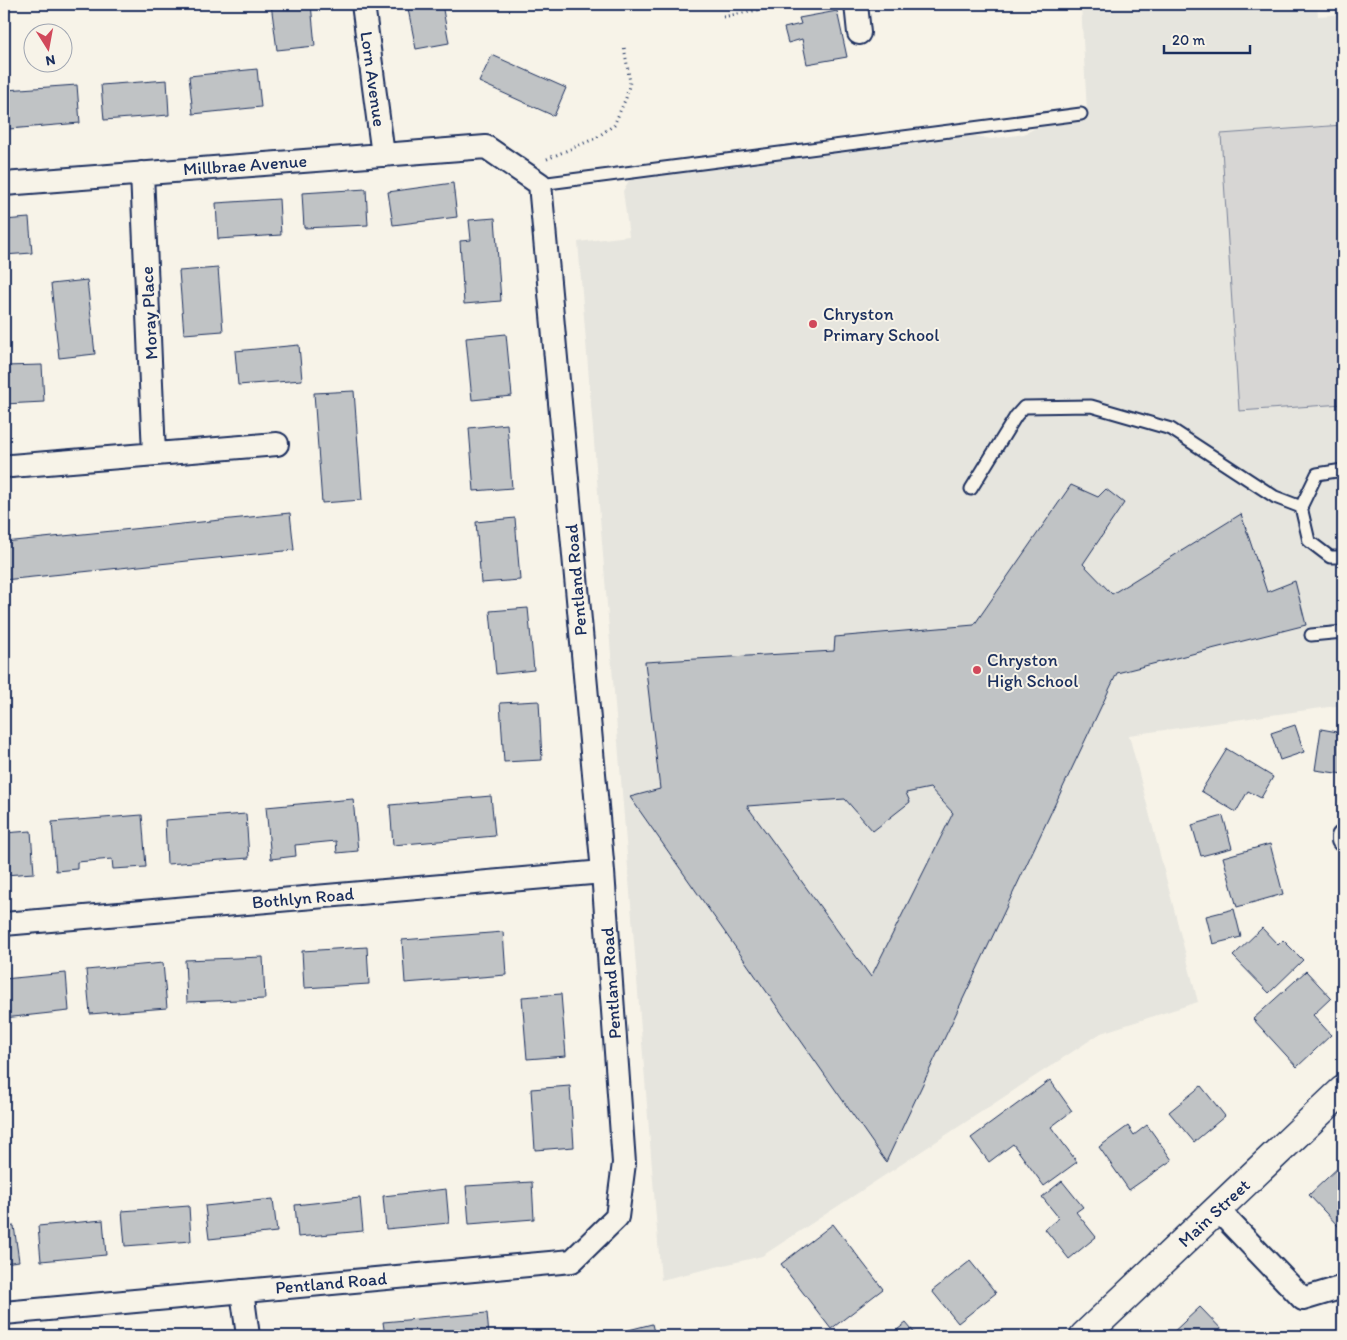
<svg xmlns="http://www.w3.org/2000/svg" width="1347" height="1340" viewBox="0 0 1347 1340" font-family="Itim,sans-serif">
<rect width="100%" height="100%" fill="#f7f3e8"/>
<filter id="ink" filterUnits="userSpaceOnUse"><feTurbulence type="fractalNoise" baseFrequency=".02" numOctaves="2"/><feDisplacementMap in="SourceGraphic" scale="10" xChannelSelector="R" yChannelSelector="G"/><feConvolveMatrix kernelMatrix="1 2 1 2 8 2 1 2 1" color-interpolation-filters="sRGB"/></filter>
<g filter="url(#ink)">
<path fill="#e6e5de" d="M1081,4H1317L1318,16L1343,14V705L1129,735L1198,1002L1101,1033L762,1256L661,1280L578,242L629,236L623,191L632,175L953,131L991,139L1024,134L1059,116L1087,112Z"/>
<path fill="#d7d6d4" stroke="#798299" d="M1343,125V404L1239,411L1221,134Z"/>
<path fill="#c0c3c5" stroke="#1b2f5e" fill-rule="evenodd" d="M271,4H311L315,46L277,50Z
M407,4H442L449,43L416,49Z
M837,11L847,57L807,64L802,39L788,43L784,28L801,24L799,18Z
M492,55L566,88L554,116L479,82Z
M257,69L261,107L193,114L189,76Z
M167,80L169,115L104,120L101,85Z
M77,85L80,123L9,129L6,90Z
M453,183L457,217L393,225L388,192Z
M366,189L368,225L304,228L302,193Z
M279,199L281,235L218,239L216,203Z
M29,218L32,253L4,255V220Z
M495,218L501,301L464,304L460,241L471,240L469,220Z
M218,268L223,331L184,334L179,271Z
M87,280L95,354L59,358L51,284Z
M506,334L512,396L472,400L466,338Z
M299,345L302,380L238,385L235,351Z
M42,365L44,402L4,404V366Z
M354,391L362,500L322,503L314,393Z
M507,424L512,488L474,491L469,428Z
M1071,485L1098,497L1106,489L1124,503L1083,564L1112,594L1241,514L1267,592L1295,581L1306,625L1117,673L886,1162L630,797L660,789L645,662L834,651L835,637L974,625ZM930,788L953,813L871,977L747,806L845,799L873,831L910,802L906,793Z
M290,513L294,550L4,580V542Z
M515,518L520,580L481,583L476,522Z
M528,608L534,670L496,674L490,611Z
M539,701L542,760L504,762L500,703Z
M1295,725L1304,752L1280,760L1271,733Z
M1321,729L1343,733V774L1315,770Z
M1227,749L1273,777L1261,798L1248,791L1236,812L1201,791Z
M491,796L495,836L393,845L390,805Z
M353,799L358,851L337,853L336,841L295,845L296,856L271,859L266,807Z
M246,814L249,858L167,864L165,820Z
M142,815L146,867L113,869L112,859L77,862V869L56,871L52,822Z
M1223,816L1232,848L1201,856L1192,825Z
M31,831L34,873L4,875V833Z
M1270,844L1283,894L1237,907L1223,857Z
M1234,909L1241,937L1213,944L1206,916Z
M1262,928L1278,945L1283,940L1303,960L1269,993L1233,956Z
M503,932L506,975L405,983L402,940Z
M367,947L369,984L304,988L302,951Z
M263,957L265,999L187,1002L185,960Z
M163,963L167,1008L90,1014L86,970Z
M1306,971L1331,998L1313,1015L1331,1035L1297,1067L1253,1019Z
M66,973L69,1011L4,1018V979Z
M561,994L566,1056L527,1059L522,997Z
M1050,1080L1072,1111L1051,1127L1077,1162L1044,1186L1013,1144L989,1162L971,1138Z
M570,1086L574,1147L535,1150L531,1089Z
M1201,1086L1225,1116L1194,1142L1169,1112Z
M1147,1125L1172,1160L1129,1190L1099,1147L1128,1126L1134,1135Z
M1343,1163V1223L1339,1227L1309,1195Z
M1062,1181L1083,1207L1076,1212L1096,1237L1069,1259L1045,1229L1059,1218L1042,1197Z
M532,1182L534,1219L469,1224L466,1186Z
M446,1189L449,1223L386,1229L383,1196Z
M360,1198L363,1231L298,1237L295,1205Z
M273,1199L277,1232L209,1239L205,1206Z
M189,1206L191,1241L125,1246L122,1211Z
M103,1220L106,1255L41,1261L38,1226Z
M833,1224L883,1289L831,1329L781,1264Z
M14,1226L19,1261L4,1263V1227Z
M970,1261L996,1293L958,1323L932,1291Z
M1200,1307L1228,1336H1169Z
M487,1313L489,1336H385L383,1322Z
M906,1323L917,1336H889Z
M652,1324L655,1336H605Z"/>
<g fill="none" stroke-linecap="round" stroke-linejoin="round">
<g stroke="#1b2f5e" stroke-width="15">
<path id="service" d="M540,184L1081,114
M1343,470L1317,474L1301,507L1309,541L1330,557H1343
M971,489L1016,416L1024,407L1091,406L1171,429L1275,497L1301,507
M1311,635L1343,632"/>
</g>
<g stroke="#1b2f5e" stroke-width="26">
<path id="minor" d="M363,4L383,155
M856,4L859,33
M142,173L154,454
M4,184L486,147L540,184L603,872L624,1163L617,1217L572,1261L4,1313
M11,466L277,444
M1343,837V840
M4,924L603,872
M1218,1210L1303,1299L1343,1287
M242,1291L248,1336"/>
</g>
<g stroke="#1b2f5e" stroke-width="31">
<path id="tertiary" d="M1084,1336L1343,1090"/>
</g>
<path stroke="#1b2f5e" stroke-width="3" stroke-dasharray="1 4" stroke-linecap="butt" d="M723,17L787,4
M547,159L596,138L614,125L626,98L630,82L624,47"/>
<use href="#service" stroke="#f7f3e8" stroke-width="11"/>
<use href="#minor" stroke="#f7f3e8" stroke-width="22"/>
<use href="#tertiary" stroke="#f7f3e8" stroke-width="28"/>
</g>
</g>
<g fill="#d1495b" stroke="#f7f3e8" stroke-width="2">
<circle cx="813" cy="324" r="5"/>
<circle cx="977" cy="670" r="5"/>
</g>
<g text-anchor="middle" stroke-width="4" stroke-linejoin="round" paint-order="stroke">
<g font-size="18" fill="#1b2f5e" stroke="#f7f3e8">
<text transform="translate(373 79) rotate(82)" y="6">Lorn Avenue</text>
<text transform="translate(245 165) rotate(-4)" y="6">Millbrae Avenue</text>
<text transform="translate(149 313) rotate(-93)" y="6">Moray Place</text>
<text transform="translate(576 580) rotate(-95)" y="6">Pentland Road</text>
<text transform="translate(303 898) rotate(-5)" y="6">Bothlyn Road</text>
<text transform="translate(611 983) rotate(-94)" y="6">Pentland Road</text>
<text transform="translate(1214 1213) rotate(-43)" y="6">Main Street</text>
<text transform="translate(331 1283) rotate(-5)" y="6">Pentland Road</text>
</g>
<g font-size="18" fill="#1b2f5e" stroke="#f7f3e8" text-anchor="start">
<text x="823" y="320">Chryston<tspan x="823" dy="21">Primary School</tspan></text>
<text x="987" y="666">Chryston<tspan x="987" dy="21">High School</tspan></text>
</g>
</g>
<rect width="1347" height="1340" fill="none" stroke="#f7f3e8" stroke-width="20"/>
<rect x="10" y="10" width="1327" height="1320" fill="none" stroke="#1b2f5e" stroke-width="2" filter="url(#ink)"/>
<g transform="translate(48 48) rotate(169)"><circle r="24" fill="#f7f3e8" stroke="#9fa5b1"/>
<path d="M0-4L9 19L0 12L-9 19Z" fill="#d1495b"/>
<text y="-8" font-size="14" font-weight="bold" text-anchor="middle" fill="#1b2f5e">N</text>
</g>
<path d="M1164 45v8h86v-8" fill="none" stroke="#1b2f5e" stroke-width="2.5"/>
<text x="1172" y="45" font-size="15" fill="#1b2f5e" stroke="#f7f3e8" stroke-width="4" paint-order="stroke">20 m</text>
</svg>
